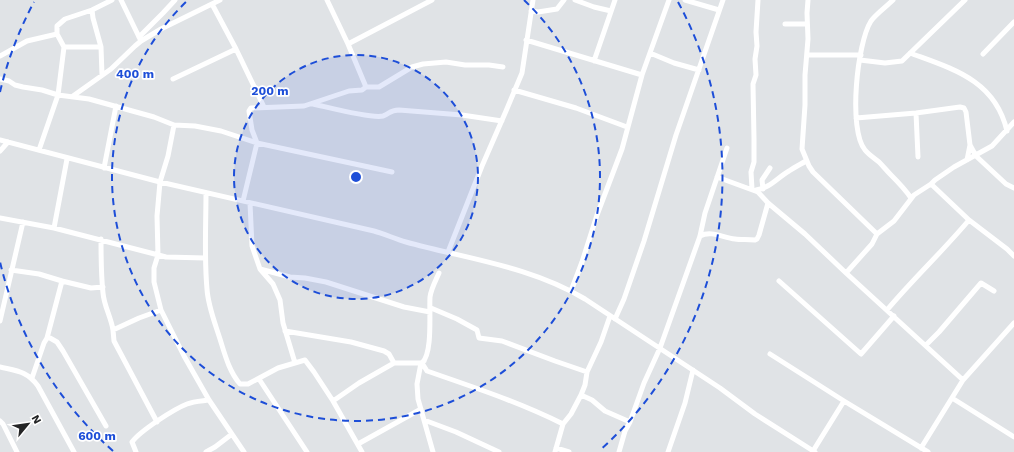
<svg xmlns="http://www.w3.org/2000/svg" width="1014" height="452" viewBox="0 0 1014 452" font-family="'Work Sans',sans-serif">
<rect width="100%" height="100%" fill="#e0e3e6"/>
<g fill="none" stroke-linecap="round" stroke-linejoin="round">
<path stroke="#fff" stroke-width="5" d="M121,0L140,39
M327,0L348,44L366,87
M575,0L594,7L611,11
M685,0L719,10
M808,0L807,13L808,39L805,75V105L802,149L809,166L813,172L877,234
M893,0C886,7 876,14 871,21C857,43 848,130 865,150C868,154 874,158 879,162C883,166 887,171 891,175C899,183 905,189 911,198
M212,4L236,49L264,107
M92,10L93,18L101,47L102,75
M531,11L538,12L557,9L564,0
M785,24H807
M139,37L163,13L175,0
M526,40L642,75L669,0
M348,44L432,0
M64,47H101
M650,53L674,63L699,70
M910,53C953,69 995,80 1007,131
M983,54L1014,22
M807,55H861
M0,56L27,41L57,34
M860,60L885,63L902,61L965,0
M594,61L615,0
M0,79L9,81L15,85L23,87L42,90L58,95L89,99L154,117L174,125L195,126L221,131L257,143L392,172
M173,79L236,49
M514,90L576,108L627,127
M73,96L111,69L135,46L141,41L161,29L220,0
M313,104C327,107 371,119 383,116C390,114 389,110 399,110L462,115L502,121
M916,113L918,157
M856,118L916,113L960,107L964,108L966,112L970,145L967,160
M174,125L168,156L160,182L157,216L158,255L154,268V282L161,310L184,356L209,400L244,452
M0,140L160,182L374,231C385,234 395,239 406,242C467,259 530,266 585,299L720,388L755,414L815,452
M970,145L976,156L1006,184L1014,188
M39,150L58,95L64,47L57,34V26L65,19L92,10L112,0
M0,151L8,142
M104,168L116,106
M717,177L758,192L768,203L805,234L846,273L963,380
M931,184L969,220L1007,249L1014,256
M752,189L751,172L754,162V139L753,84L756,75L755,59L757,46L756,32L758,0
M763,189L762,180L770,168
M756,190C770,188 777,178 789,171C795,167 801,164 806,161
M206,193C206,225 204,257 207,289C208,306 215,323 220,339C225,355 229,371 240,384H248L278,368L305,360L314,372L333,401L362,452
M243,201L257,143L252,130L249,111L251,108L304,106L349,91L362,90L366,87H379L412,67L423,64L446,62L465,65H489L503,67
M250,203L252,246L260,269L273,284L280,300L283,323L295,363
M0,218L54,228L166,257L205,258
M54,228L67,159
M700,236C712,230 723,238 735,239C741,240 748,239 755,240L757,239L759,235L768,203
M101,239C101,257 101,275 103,293C104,306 111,317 113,330L139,318L161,310
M448,252L482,166L506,111L522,73L533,0
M260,269L290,277L305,278L326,282L404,307L430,312
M11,270L39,274L62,281
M439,273C436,280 431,289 430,297C429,312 433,353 422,363L427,371C473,387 519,402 563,424
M846,273L872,244L877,234L894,221L914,195L931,184L935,180L954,167L992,146L1014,122
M779,281L861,354L894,316
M571,291L582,262L597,215L622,149L642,75
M431,308L457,319L477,330L479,338L502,341L555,361L587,372
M887,310C913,279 943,251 969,220
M615,319L624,299L644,241L676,135L723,0
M0,321L23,222
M113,330L114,341L157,422
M285,331L351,342L384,351L389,354L394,363
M47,338H50L57,342L63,351L106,426
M926,345L939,332L981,283L994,291
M770,354L844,401L928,452
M421,363L417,384L418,399L433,452
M0,367C17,371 27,371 38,386L74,452
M32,378L44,343L47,338L62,281L91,288L103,287
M259,379L307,452
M581,395L592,400L605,411L630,422L644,383L660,348L700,236L705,213L727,148
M952,398L1014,437
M333,401L359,383L394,363H421L424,361
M424,420L456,432L499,452
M0,421L3,424L17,452
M358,444L421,409
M556,448L569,452
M921,448L963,380L1014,323
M813,451L844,401
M136,452L132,442C140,431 174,409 187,404C194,401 202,401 209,400
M206,452L215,447L232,434
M555,452L563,424L571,414L581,395L585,385L587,372L601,342L610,316
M619,452L625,431L630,422
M668,452L685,403L693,370"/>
</g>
<circle cx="356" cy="177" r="122" fill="#1d4ed8" fill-opacity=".12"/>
<g fill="none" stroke="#1d4ed8" stroke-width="2" stroke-dasharray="7 5">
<circle cx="356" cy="177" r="122"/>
<path d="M524 0A244 244 0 1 1 188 0"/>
<path d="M113 451A366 366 0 0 1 0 262M0 92A366 366 0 0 1 34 2M678 2A366 366 0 0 1 599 451"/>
</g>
<circle cx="356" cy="177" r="6" fill="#1d4ed8" stroke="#fff" stroke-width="2"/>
<g font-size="12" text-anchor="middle" font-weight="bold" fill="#1d4ed8" stroke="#fff" stroke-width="3.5" stroke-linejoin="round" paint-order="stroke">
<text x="135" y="78">400 m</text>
<text x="270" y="95">200 m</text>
<text x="97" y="440">600 m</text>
</g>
<g transform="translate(28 424) rotate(61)" stroke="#ffffff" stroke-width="3" paint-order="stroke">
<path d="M0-3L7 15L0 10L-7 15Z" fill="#242526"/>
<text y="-6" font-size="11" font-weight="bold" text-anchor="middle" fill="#242526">N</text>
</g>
</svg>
